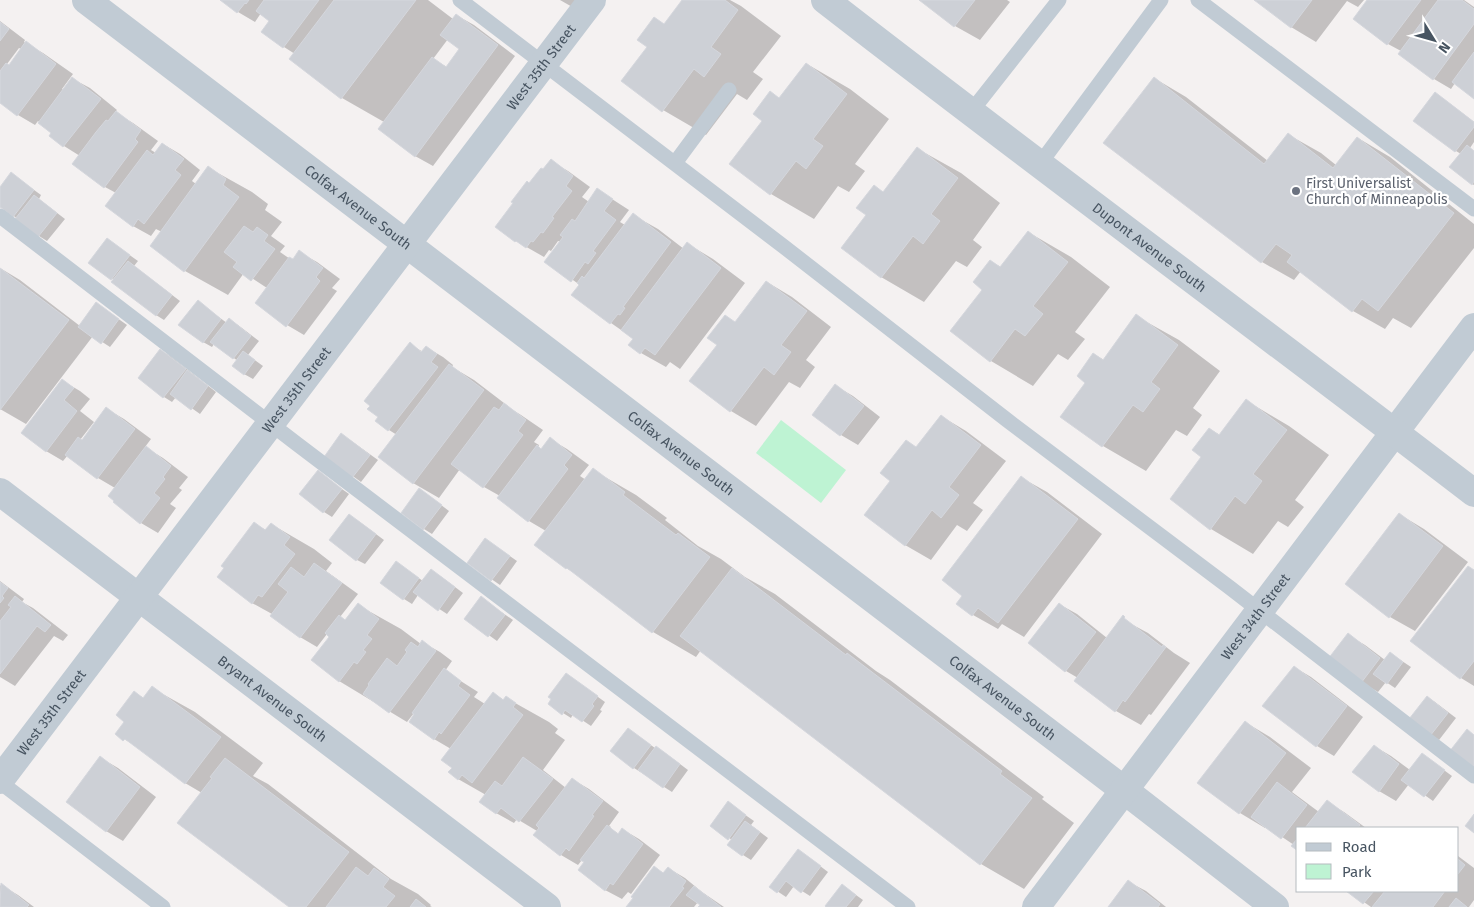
<svg xmlns="http://www.w3.org/2000/svg" width="1474" height="907" viewBox="0 0 1474 907" font-family="'Fira Sans',sans-serif">
<rect width="100%" height="100%" fill="#f4f1f1"/>
<path fill="#bef3d3" d="M781,420L846,470L821,503L756,453Z"/>
<path fill="#0003" fill-rule="evenodd" d="M222,0H428L453,19L456,15L474,25L515,56L433,166L415,156L384,122L342,98L291,59L295,54L284,47L271,21L261,13L255,22L238,12ZM448,39L461,49L447,67L433,59Z
M560,0H601L588,16Z
M684,0H730L741,6L781,36L753,72L763,79L747,100L737,94L706,135L663,110L648,47L654,18L665,25Z
M922,0H1007L1010,2L980,40L955,26Z
M1256,0H1364L1358,7L1347,1L1316,42L1291,27Z
M1369,0H1464L1474,7V97L1455,83L1451,89L1434,79L1400,54L1401,51L1388,44L1355,19Z
M0,21L25,40L24,42L43,53L73,74L62,89L64,90L73,79L90,88L117,110L115,112L133,123L158,141L151,150L156,153L163,144L180,154L200,170L192,181L196,184L209,168L252,192L268,204L265,210L282,222L271,236L285,246L280,252L293,261L299,252L317,262L340,279L332,288L337,291L304,335L287,325L267,288L244,273L228,295L185,271L162,232L156,229L151,236L133,226L116,193L105,187L80,156L64,146L50,136L52,133L38,121L35,125L18,115L0,101ZM19,48L21,49L9,66L7,64Z
M807,64L850,89L889,119L855,164L865,171L849,192L838,186L814,219L771,194L731,164L764,121L770,93L781,99Z
M1154,78L1186,97L1268,161L1289,135L1321,153L1336,165L1358,138L1390,157L1474,224V248L1411,328L1393,318L1385,329L1353,311L1301,271L1294,280L1262,262Z
M1444,99L1474,122V142L1470,148L1474,151V185L1472,184L1461,154L1456,151Z
M918,149L961,173L1000,203L973,240L982,247L967,267L956,261L924,302L881,277L884,193Z
M551,161L568,171L590,187L582,197L589,202L598,190L629,210L620,222L625,225L633,215L658,229L684,249L688,244L713,259L745,283L680,369L670,362L666,367L641,353L634,339L611,323L580,285L546,261L561,242L558,241L551,251L549,250L544,257L516,241L530,184L544,171Z
M12,174L41,195L39,199L65,219L47,241L39,236L0,205V189Z
M1028,232L1071,257L1110,287L1075,332L1085,339L1068,360L1058,354L1033,386L991,361L990,261L1001,267Z
M107,239L138,261L134,266L180,301L164,320L156,315L114,280L90,262Z
M0,268L20,280L80,326L96,303L127,325L110,347L93,336L26,424L0,409Z
M767,282L792,297L831,327L806,360L815,367L800,388L789,382L756,426L731,411L691,381Z
M198,302L227,323L229,320L238,325L259,341L248,355L263,366L253,379L244,374L238,361L214,344L212,347L203,342Z
M1136,316L1179,340L1220,371L1193,408L1202,415L1187,436L1176,430L1146,471L1103,446L1062,416L1087,382L1094,354L1104,360Z
M410,344L423,352L426,347L443,357L453,365L452,367L474,380L508,406V407L521,415L543,430L534,442L539,445L538,447L542,450L550,439L567,449L589,465L580,476L586,480L593,470L636,495L667,518L665,520L698,546L721,559L745,577L775,594L876,671L890,680L1044,797L1042,799L1074,823L1024,889L981,864L701,650L696,657L653,632L578,575L566,568L546,531L529,521L498,498L500,496L484,487L460,469L439,498L413,483L397,435L389,430Z
M161,351L169,355L216,392L200,414L176,397L172,402L164,397L140,378Z
M63,381L80,391L90,399L80,411L94,422L80,440L82,441L107,409L124,419L151,439L145,447L163,458L188,477L179,488L182,490L170,504L176,508L158,533L141,523L115,488L98,478L68,455L63,461L46,451Z
M836,386L853,396L880,417L858,445L841,435L814,414Z
M1247,401L1289,426L1329,455L1295,500L1304,507L1288,527L1278,521L1253,554L1211,529L1203,457L1210,429L1220,435Z
M941,416L966,431L1006,461L973,503L983,510L967,531L957,525L931,560L905,545L917,448Z
M350,440L378,460L361,482L325,456Z
M318,472L349,494L332,517L324,512Z
M1022,478L1047,492L1102,534L1024,637L1002,624L998,629L973,615L964,595Z
M428,495L449,511L432,534L424,529Z
M1399,514L1424,529L1468,562L1415,631L1390,617Z
M357,520L384,540L365,564L357,560Z
M255,524L266,530L271,524L314,549L332,563L326,571L358,594L340,617L346,621L358,605L401,629L421,644L422,642L440,652L452,661L445,671L478,692L474,697L485,704L493,693L504,700L506,698L549,722L558,729L555,733L565,740L543,770L566,788L572,779L589,789L619,812L609,826L611,827L610,828L619,834L622,829L639,839L660,855L631,894L628,892L622,899L605,890L585,862L582,860L578,865L561,855L534,835L537,831L517,819L514,823L496,813L486,795L458,779L453,767L451,749L434,739L416,714L414,713L407,722L339,681L331,637L327,634L317,647L300,637L272,614L252,603Z
M485,539L517,561L500,585L468,563Z
M404,568L423,581L439,575L463,593L447,614L418,595L412,604L404,599Z
M1474,570V686L1461,678Z
M0,581L24,599L22,602L33,608L68,635L63,641L54,636L15,686L0,677Z
M481,598L513,620L497,641L465,618Z
M1059,604L1077,614L1107,638L1122,619L1148,633L1174,653L1190,663L1151,715L1149,714L1141,725L1116,711L1076,681L1078,678L1066,671Z
M1348,635L1365,645L1385,660L1390,653L1411,667L1395,688L1386,682L1378,692L1361,682Z
M1294,667L1311,677L1363,717L1334,756L1317,746Z
M566,674L605,702L600,710L602,711L591,726L573,714L571,718L563,713Z
M152,688L195,712L263,763L253,776L268,784L391,879L418,894L431,905L430,906L432,907H291L202,793L185,783L139,748L124,739L126,722L135,693L144,698Z
M1427,697L1435,702L1456,718L1439,740L1431,735Z
M1245,722L1270,737L1311,768L1292,792L1319,812L1327,802L1344,812L1366,828H1298V850L1294,845L1266,826L1265,828L1240,813L1199,782Z
M628,729L655,748L664,752L688,770L672,792L634,768L612,751Z
M1374,746L1391,756L1410,770L1422,754L1452,776L1433,801L1409,784L1396,801L1379,791Z
M101,758L118,768L156,797L123,841L106,831Z
M728,803L754,821L751,825L768,838L751,860L743,855L732,840L711,825Z
M807,856L828,872L810,896L794,886L786,897L771,887Z
M1458,856L1474,868V900L1469,907H1371L1348,891H1458Z
M654,868L664,873L668,868L685,878L702,892L724,907H700L701,905L698,902L694,907H629Z
M1129,882L1146,891L1166,907H1110Z
M1,885L18,895L34,907H0V886Z
M842,885L863,900L858,907H828Z"/>
<path fill="#cdd0d6" stroke="#d5d7dd" d="M220,0H249L246,4L245,3L237,13Z
M264,0H319L283,48L261,32L269,21L256,11Z
M334,0H416L341,99L289,59Z
M682,0H725L738,10L711,47L721,54L704,77L694,69L662,112L621,81L647,47L637,40L654,17L664,24Z
M919,0H975L954,27Z
M1254,0H1312L1291,28Z
M1367,0H1421L1387,45L1353,19Z
M1438,0H1462L1474,9V24L1433,80L1398,54Z
M456,14L498,45L415,157L378,129L432,57L446,67L459,49L440,35Z
M0,22L9,29L0,41Z
M26,41L56,64L17,116L0,103V71L6,63L9,65Z
M1474,52V99L1452,82Z
M806,63L847,94L813,139L823,146L806,169L796,161L770,195L729,164L762,121L753,114L770,91L779,98Z
M72,77L101,99L63,147L49,136L51,133L38,123Z
M1154,77L1264,164L1288,133L1333,168L1357,137L1454,213L1378,311L1362,299L1352,312L1287,262L1292,255L1276,244L1261,263L1103,143Z
M1435,92L1474,122V127L1455,152L1413,121Z
M116,111L141,130L135,139L138,142L104,188L72,164L96,132L106,120L108,121Z
M162,143L184,159L175,170L181,175L144,224L138,219L133,227L105,206L147,150L153,155Z
M1467,145L1474,151V181L1472,185L1449,167Z
M917,147L958,178L931,214L940,221L923,244L913,236L881,278L841,248L866,215L856,208L874,185L883,192Z
M551,159L573,176L566,186L572,191L552,217L554,218L543,233L541,232L533,242L531,241L526,248L516,241L515,242L495,227L513,203L511,202L527,181L529,183L541,168L543,169Z
M208,166L226,179L223,185L239,197L184,272L150,246Z
M11,172L34,190L13,217L0,207V187Z
M597,188L613,199L604,211L616,220L593,251L596,253L588,264L585,262L571,282L544,262L563,237L560,235L572,219L575,221Z
M34,195L57,213L38,237L15,219Z
M633,213L671,242L623,307L625,308L620,315L618,314L610,324L571,295L579,285L577,283L582,276L584,278Z
M244,226L253,232L257,227L268,235L264,241L275,249L251,281L233,267L237,262L224,252Z
M1028,231L1068,262L1033,306L1043,314L1025,336L1015,329L990,362L950,331L982,290L973,282L990,260L1000,267Z
M107,238L130,255L111,280L88,263Z
M687,242L721,268L655,355L645,348L640,354L628,345L633,339L621,330Z
M299,250L323,268L316,277L320,281L286,327L255,303L289,257L293,259Z
M128,261L172,295L156,316L111,282Z
M0,268L69,320L0,410Z
M766,281L807,311L781,345L791,352L774,375L764,367L730,412L689,381L717,345L707,338L725,315L735,322Z
M198,300L221,319L203,343L178,325Z
M96,302L119,319L101,344L78,327Z
M1136,314L1178,345L1151,382L1160,389L1143,412L1133,405L1102,447L1060,417L1085,383L1077,376L1093,353L1103,360Z
M229,318L251,336L233,359L210,342Z
M410,342L421,352L426,346L437,354L431,362L438,367L388,431L375,421L378,417L367,409L370,406L364,401Z
M160,349L186,369L163,398L138,378Z
M243,351L255,360L244,375L232,366Z
M449,364L484,390L413,484L378,457Z
M187,370L208,386L191,410L170,394Z
M62,379L74,388L64,400L77,411L46,452L21,433Z
M835,384L864,406L840,436L812,415Z
M1246,399L1287,430L1253,474L1262,481L1245,504L1235,496L1210,530L1170,499L1201,457L1192,450L1209,428L1219,435Z
M504,403L526,420L518,431L523,435L483,488L451,464L494,407L499,410Z
M106,407L135,429L97,479L65,455L78,437L82,440Z
M941,415L981,445L949,487L959,495L941,518L932,510L905,546L864,515L890,481L880,473L906,440L916,447Z
M341,433L370,455L352,478L324,457Z
M550,437L572,455L564,465L568,469L528,522L497,498L537,445L541,449Z
M146,446L171,466L163,477L165,479L154,493L160,498L140,524L113,502L114,501L108,496Z
M593,468L625,492L623,495L676,535L678,533L710,557L652,633L567,568L566,569L534,545Z
M318,470L342,489L323,513L299,494Z
M1021,476L1078,519L998,623L978,608L972,616L956,604L962,596L942,580Z
M419,488L442,505L423,530L401,513Z
M1399,513L1443,546L1389,618L1345,584Z
M349,514L376,534L356,561L329,540Z
M254,522L265,530L271,523L290,537L284,545L295,554L262,597L258,595L252,604L217,577L224,568L221,566Z
M485,538L510,556L491,581L467,563Z
M396,561L419,578L403,600L380,583Z
M314,563L342,583L300,638L270,616L288,592L278,584L291,567L304,577Z
M1468,566L1474,570V661L1460,679L1410,641Z
M732,568L846,655L847,653L1002,771L1000,774L1032,798L980,865L680,636Z
M431,569L455,587L438,611L413,592Z
M0,582L8,588L2,596L4,598L0,603Z
M15,596L51,625L45,632L37,626L0,674V621L11,607L8,605Z
M481,596L505,615L488,637L464,619Z
M358,603L379,619L367,635L372,639L363,650L366,652L357,664L354,662L339,682L311,660L329,637L325,633L339,615L345,620Z
M1059,603L1096,632L1065,672L1028,643Z
M1123,615L1125,617L1124,618L1162,647L1163,645L1166,647L1125,702L1123,700L1115,712L1074,681Z
M1348,633L1380,658L1361,683L1328,659Z
M422,640L436,651L389,713L363,694L369,685L368,684L387,658L397,666L407,652L405,650L411,642L418,647Z
M1390,652L1403,662L1387,684L1373,674Z
M1294,666L1347,706L1316,747L1262,706Z
M444,668L461,681L458,686L470,695L441,734L439,732L434,740L409,722L414,714L412,713Z
M566,673L598,696L592,704L594,706L582,722L565,710L562,715L548,704L551,699L548,697Z
M152,686L221,737L185,784L125,739L123,741L115,734L124,722L116,715L134,691L143,698Z
M493,692L503,700L506,696L516,703L513,707L523,715L472,783L462,775L458,780L448,772L452,768L441,760Z
M1427,696L1448,713L1430,736L1409,719Z
M1245,721L1286,753L1239,814L1197,783Z
M628,728L651,745L633,769L610,751Z
M1467,729L1474,735V770L1449,752Z
M1374,745L1399,764L1379,792L1352,772Z
M656,746L680,764L663,788L638,770Z
M1422,753L1445,770L1424,797L1401,780Z
M100,756L140,787L106,832L66,802Z
M523,757L553,779L519,822L501,808L496,814L479,802L495,781L502,786Z
M225,758L349,852L306,907H289L177,823L212,778L210,777Z
M572,778L603,801L592,815L594,816L569,851L566,848L560,856L533,835L539,828L536,825Z
M1277,782L1307,805L1281,839L1251,817Z
M1327,800L1360,825L1358,828H1305Z
M728,801L746,815L728,840L710,826Z
M1474,814V833L1465,826Z
M745,821L760,832L742,856L727,845Z
M607,825L618,834L622,828L643,844L613,885L610,883L605,891L578,870L584,862L580,860Z
M1298,838V851L1291,846Z
M798,849L821,866L801,893L786,881L777,893L769,887Z
M1458,859L1465,865L1458,874Z
M654,866L663,873L668,867L686,881L682,887L684,888L669,907H626L633,898L631,897Z
M356,867L368,876L374,868L389,879L383,887L395,896L386,907H326Z
M1128,880L1160,904L1158,907H1108Z
M1,883L29,905L27,907H0Z
M842,884L856,895L846,907H826L825,906Z
M694,886L721,907H698L700,905L686,895Z
M1346,891H1374L1363,904Z
M1385,891H1445L1433,907H1372Z
M1456,898L1467,907H1449Z
M416,899L426,907H410Z"/>
<g fill="none" stroke-linecap="round" stroke-linejoin="round">
<path stroke="#c1cbd4" stroke-width="15" d="M460,0L783,246L1007,420L1229,587L1474,776
M1198,0L1474,209
M970,113L1059,0
M675,163L729,90
M1039,165L1161,0
M0,216L297,444L908,907
M0,782L163,907"/>
<g stroke="#c1cbd4" stroke-width="28">
<path id="s1" d="M86,0L1124,790L1275,907"/>
<path id="s2" d="M0,492L547,907"/>
<path id="s3" d="M0,780L592,0"/>
<path id="s4" d="M1036,907L1474,327"/>
</g>
<path stroke="#c1cbd4" stroke-width="28" id="s5" d="M825,0C1040,167 1259,328 1474,493"/>
</g>
<circle fill="#6b7280" stroke="#fff" stroke-width="2" cx="1296" cy="191" r="5"/>
<g text-anchor="middle" stroke-width="4.5" stroke-linejoin="round" paint-order="stroke">
<g font-size="14" fill="#475461" stroke="#fff">
<text dy="5" stroke="none"><textPath href="#s3" startOffset="895">West 35th Street</textPath></text>
<text dy="5" stroke="none"><textPath href="#s1" startOffset="342">Colfax Avenue South</textPath></text>
<text dy="5" stroke="none"><textPath href="#s5" startOffset="408">Dupont Avenue South</textPath></text>
<text dy="5" stroke="none"><textPath href="#s3" startOffset="490">West 35th Street</textPath></text>
<text dy="5" stroke="none"><textPath href="#s1" startOffset="748">Colfax Avenue South</textPath></text>
<text dy="5" stroke="none"><textPath href="#s4" startOffset="364">West 34th Street</textPath></text>
<text dy="5" stroke="none"><textPath href="#s1" startOffset="1152">Colfax Avenue South</textPath></text>
<text dy="5" stroke="none"><textPath href="#s2" startOffset="342">Bryant Avenue South</textPath></text>
<text dy="5" stroke="none"><textPath href="#s3" startOffset="85">West 35th Street</textPath></text>
</g>
<g font-size="14" fill="#5b616d" stroke="#fff" text-anchor="start">
<text x="1306" y="188">First Universalist<tspan x="1306" dy="16">Church of Minneapolis</tspan></text>
</g>
</g>
<rect x="1296" y="827" width="162" height="65" fill="#ffffff" stroke="#b5bbc0"/>
<rect x="1306" y="843" width="25" height="8" fill="#c1cbd4" stroke="#b5bbc0"/>
<text x="1342" y="852" font-size="15" fill="#475461">Road</text>
<rect x="1306" y="864" width="25" height="15" fill="#bef3d3" stroke="#b5bbc0"/>
<text x="1342" y="877" font-size="15" fill="#475461">Park</text>
<g transform="translate(1434 40) rotate(127)" stroke="#ffffff" stroke-width="4" paint-order="stroke">
<path d="M0-4L9 19L0 12L-9 19Z" fill="#475461"/>
<text y="-8" font-size="14" font-weight="bold" text-anchor="middle" fill="#475461">N</text>
</g>
</svg>
